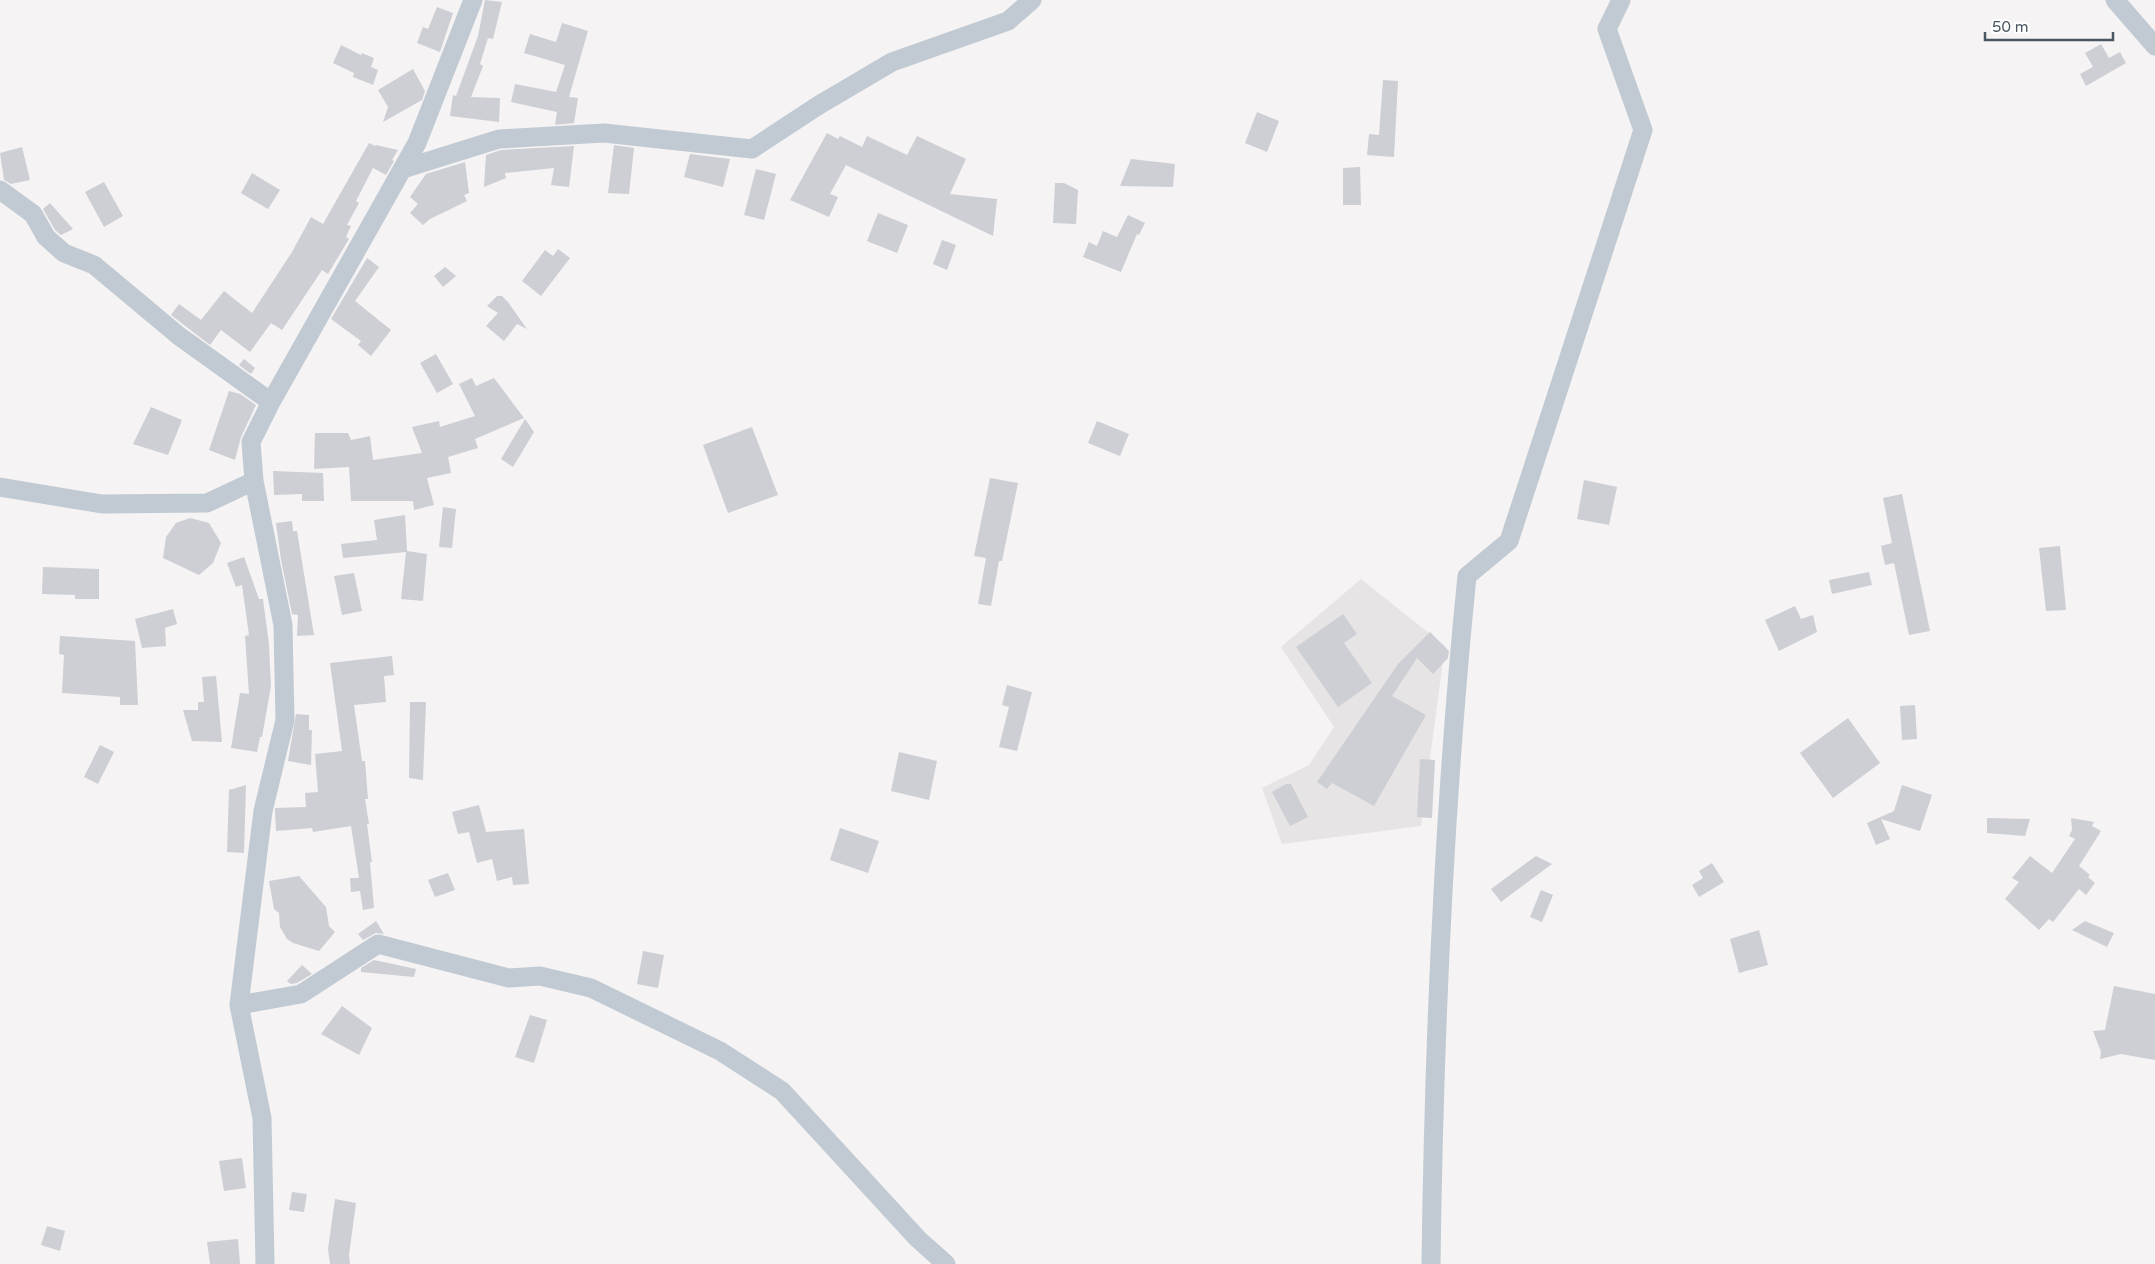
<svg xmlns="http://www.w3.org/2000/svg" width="2155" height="1264" viewBox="0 0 2155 1264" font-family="'Varela Round',sans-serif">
<rect width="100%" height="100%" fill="#f5f3f3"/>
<path fill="#e6e4e5" d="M1361,579L1445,646L1421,826L1282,844L1262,788L1309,765L1334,727L1281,647Z"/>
<path fill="#cdcfd5" d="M485,0L502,2L493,39L483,37L488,38L480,64L483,66L471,97L500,98L499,122L450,116L453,95L456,96L478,36Z
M437,7L453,13L440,52L417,43L423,27L428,29Z
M562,23L588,31L569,97L578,98L574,123L555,125L557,112L511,102L515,84L556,92L565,65L524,53L530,34L556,42Z
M2101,44L2109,58L2120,52L2126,63L2086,86L2080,74L2093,67L2085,53Z
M341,45L361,55L362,53L374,58L371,67L378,70L373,85L353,77L354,73L333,63Z
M413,69L425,91L422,100L383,122L388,107L378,90Z
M1383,80L1398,81L1394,157L1367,155L1369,134L1379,135Z
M1257,112L1279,121L1267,152L1245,143Z
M827,133L838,139L840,136L862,147L867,136L907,155L917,136L966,159L950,194L997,199L993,236L846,165L830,194L838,197L829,217L790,200Z
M369,143L375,146L376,145L398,150L392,160L394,161L386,175L373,168L356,201L359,203L347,225L351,226L346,237L349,239L328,274L322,270L282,330L271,323L250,352L221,330L210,345L171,315L179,304L201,320L224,291L252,313L292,252L311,217L323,224Z
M614,145L634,148L629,194L608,193Z
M574,146L569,187L551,185L554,168L505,173L506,178L484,187L486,155L501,150Z
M22,147L30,180L11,184L4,180L0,153Z
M690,154L730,159L723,187L684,177Z
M1131,159L1175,164L1173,187L1120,186Z
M465,162L469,193L464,195L467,201L430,219L423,225L410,213L418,204L410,197L426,174Z
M1360,167L1361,205H1343V168Z
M756,169L776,174L764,220L744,215Z
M252,173L280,190L268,209L241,193Z
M104,182L123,216L104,227L85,192Z
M1055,183H1064L1078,190L1076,224L1053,223Z
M50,203L73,229L61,235L55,230L43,209Z
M878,213L908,225L897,253L867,241Z
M1128,215L1145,223L1139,235L1137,234L1121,272L1083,257L1089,242L1097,246L1103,231L1117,237Z
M942,240L956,245L947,270L933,264Z
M558,249L570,258L541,296L522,281L545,250L553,256Z
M367,258L379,267L355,301L391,330L371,356L358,345L361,341L331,319Z
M445,267L456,276L443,287L434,276Z
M497,296H502L508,302L527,329L517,324L504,341L486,326L498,313L487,306Z
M436,354L453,384L437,393L420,363Z
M244,359L255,368L251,374L239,365Z
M472,378L476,386L494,378L524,418L475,439L478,448L448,457L451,473L427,478L434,505L414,510L413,501H351L349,467L314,469L315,433H348L351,440L370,436L373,460L422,453L412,427L439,421L440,427L475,416L459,384Z
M229,391L240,394L256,405L241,437L235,460L209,450Z
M151,407L182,420L168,455L133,444Z
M525,419L534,432L513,467L501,459Z
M1097,421L1129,434L1120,456L1088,443Z
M752,427L778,495L728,513L703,445Z
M273,471L323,473L324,501H302V494L274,495Z
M990,478L1018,483L1002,561H999L991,606L978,604L986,558L974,556Z
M1584,480L1617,487L1609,525L1577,519Z
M1902,494L1930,631L1909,635L1894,563L1885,565L1881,546L1892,543L1883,498Z
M443,507L456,509L452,548L439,547Z
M405,515L407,551L427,554L423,601L401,599L406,552L343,558L341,544L377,540L374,520Z
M190,518L209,523L221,543L213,563L199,575L163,558L166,537L176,523Z
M292,521L293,531H297L314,635L297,636L298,615L292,614L281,560L276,523Z
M2060,546L2066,610L2046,611L2039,548Z
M244,557L259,599H263L269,644L271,686L262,737H260L257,752L231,748L240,693L249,694L245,636L249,635L242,585L236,587L227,563Z
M43,567L99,569V599H75V595L42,594Z
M1869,572L1872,585L1832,594L1829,580Z
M354,573L362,611L342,615L334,576Z
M1795,606L1801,619L1813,615L1817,632L1779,651L1765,620Z
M173,609L177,624L165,628L166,646L142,648L135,619Z
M1343,614L1357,634L1344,643L1372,683L1338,707L1296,647Z
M1430,632L1449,651L1448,658L1433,674L1417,658L1392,696L1426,715L1374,806L1332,783L1327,789L1317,782L1398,664Z
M60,636L135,641L138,705H120V697L62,693L64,655L59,654Z
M392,656L394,675L384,676L386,702L354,705L362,761H365L368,799H365L369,824H367L372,862H370L374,908L363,910L360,891L351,892L350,878H359L351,826L313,832L312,828L276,831L275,811V808L306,807L305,793L318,792L315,754L342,751L330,663Z
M216,676L222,742L192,741L183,710H198V702H204L202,677Z
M1007,685L1032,692L1017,751L999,747L1009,707L1002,705Z
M410,702H426L423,780L409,778Z
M1915,705L1917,739L1902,740L1900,706Z
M296,714L309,715V730H312L311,765L288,761Z
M1848,718L1880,763L1833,798L1800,753Z
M100,745L114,752L98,784L84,777Z
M899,752L937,761L929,800L891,791Z
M1420,759L1435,760L1432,818L1417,817Z
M1286,784H1291L1308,817L1290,826L1272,792Z
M246,785L244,853L227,852L229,790Z
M1902,785L1932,795L1920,831L1881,819L1890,839L1876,845L1867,823L1894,811Z
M479,805L486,832L524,829L529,884L513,885L512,877L497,881L492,859L477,863L469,832L458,834L452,812Z
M1987,818L2030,819L2025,836L1987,833Z
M2071,818L2094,822L2092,826L2101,831L2079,866L2090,875L2088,877L2095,883L2086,895L2079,889L2053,922L2049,919L2039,930L2005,899L2019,882L2012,878L2030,856L2052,873L2075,839L2069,836L2072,830Z
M840,828L879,841L868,873L830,860Z
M1536,856L1552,864L1501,902L1491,889Z
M1712,863L1724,882L1699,897L1692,885L1703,878L1699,871Z
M448,873L455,890L435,897L428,880Z
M299,876L326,907L329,926L335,932L319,951L293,943L287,939L280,927L279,913L274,909L269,881Z
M1541,890L1553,895L1542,922L1530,917Z
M376,921L384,934L376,933L363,940L358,934Z
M2085,921L2114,933L2107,947L2072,930Z
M1759,930L1768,965L1739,973L1730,939Z
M643,951L664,955L658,988L637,984Z
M374,960L416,969L414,977L361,972V968Z
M302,965L312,974L297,983L291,984L287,981Z
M2114,986L2155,994V1060L2121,1054L2100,1059L2101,1052L2093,1031L2105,1030Z
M342,1006L372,1028L359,1055L321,1034Z
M530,1015L547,1020L534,1063L515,1057Z
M242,1158L246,1188L224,1191L219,1161Z
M292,1192L307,1194L304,1212L289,1210Z
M335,1199L356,1203L349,1255L350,1264H330L328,1249Z
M47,1226L65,1231L60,1251L41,1245Z
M238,1239L240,1264H210L207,1242Z"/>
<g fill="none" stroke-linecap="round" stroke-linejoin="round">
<path stroke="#c1cad2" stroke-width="19" d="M2115,0L2155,46
M403,169L499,139L604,133L752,149L819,105L892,62L1008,21L1032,0
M0,190L33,214L46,237L64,253L94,265L179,336L271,402
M0,487L102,504L207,503L254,481
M239,1005L301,994L378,944L509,978L540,976L591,988L720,1051L782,1091L918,1239L946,1264
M265,1264L262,1118L239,1005L263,811L285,720L283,625L254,481L251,442L271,402L417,143L473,0
M1431,1264C1434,1034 1444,804 1467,576L1509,541L1643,130L1607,29L1621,0"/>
</g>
<path d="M1985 32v8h128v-8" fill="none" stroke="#4a5661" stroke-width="2.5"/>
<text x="1992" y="32" font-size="15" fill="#4a5661" stroke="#ffffff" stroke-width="4" paint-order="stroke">50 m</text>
</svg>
